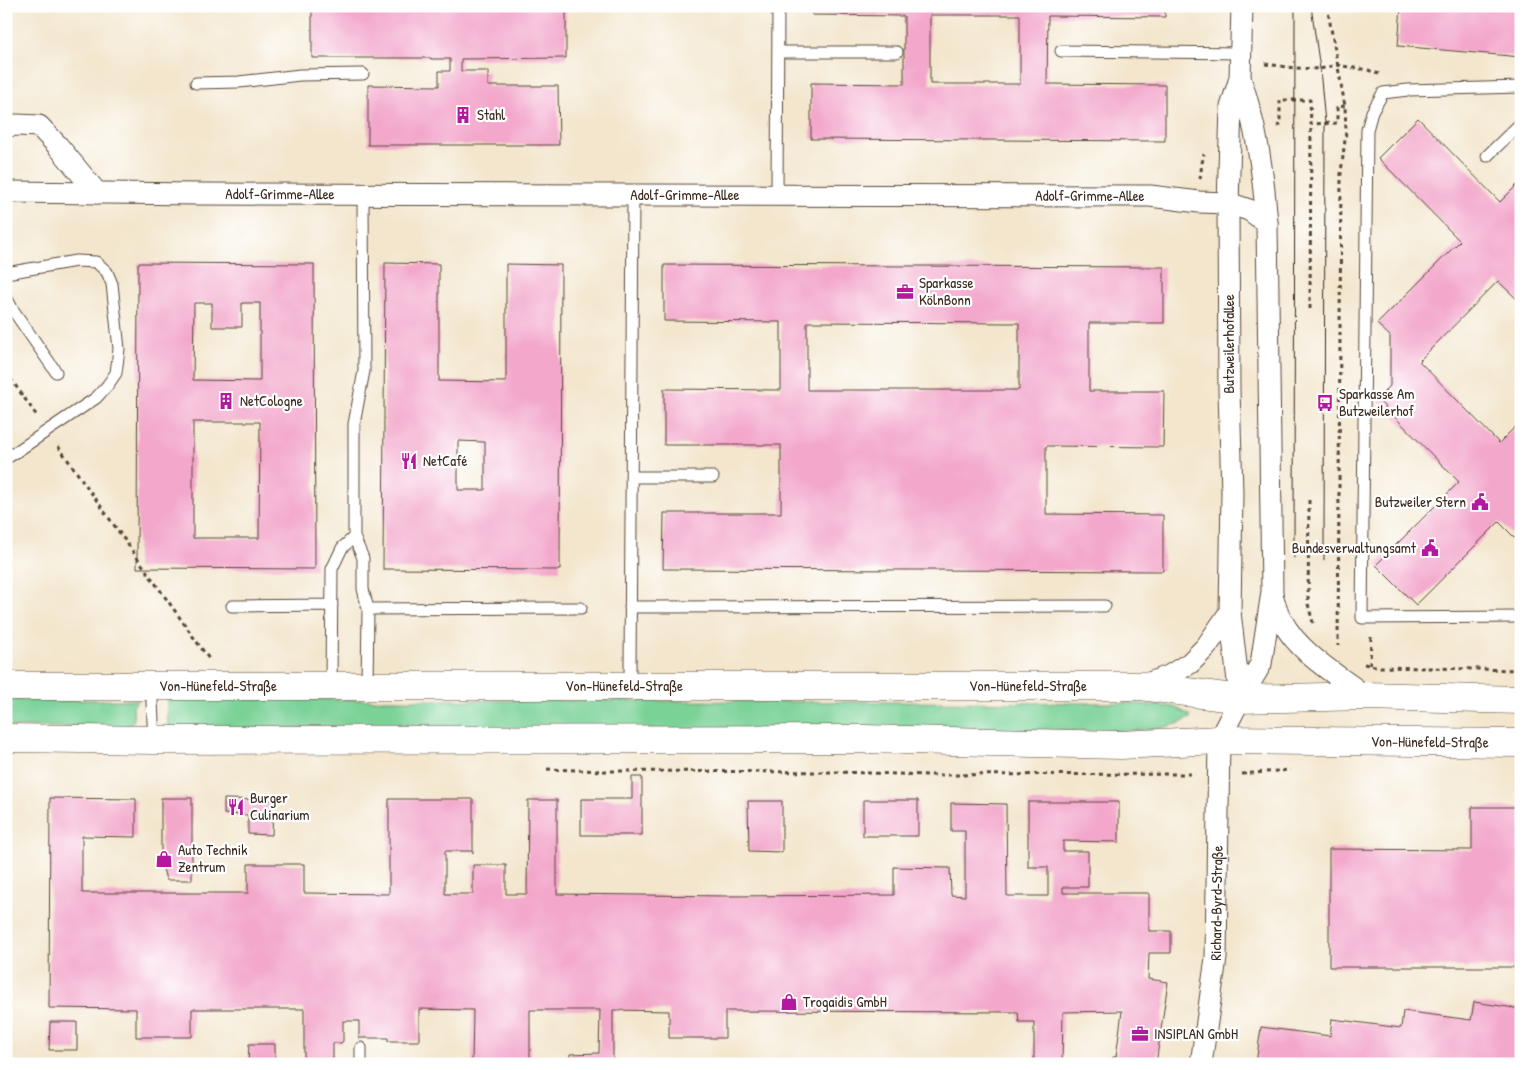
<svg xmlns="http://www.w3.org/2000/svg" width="1527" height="1070" viewBox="0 0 1527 1070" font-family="'Patrick Hand',sans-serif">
<rect width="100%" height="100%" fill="#fff"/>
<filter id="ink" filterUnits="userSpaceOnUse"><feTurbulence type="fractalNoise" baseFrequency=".02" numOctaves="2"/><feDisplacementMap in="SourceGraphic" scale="10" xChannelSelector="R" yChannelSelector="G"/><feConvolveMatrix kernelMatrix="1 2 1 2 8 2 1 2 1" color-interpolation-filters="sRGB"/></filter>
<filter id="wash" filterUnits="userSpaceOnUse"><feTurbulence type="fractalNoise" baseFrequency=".0096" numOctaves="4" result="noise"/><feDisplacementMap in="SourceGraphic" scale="20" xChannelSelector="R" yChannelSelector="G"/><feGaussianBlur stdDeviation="1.12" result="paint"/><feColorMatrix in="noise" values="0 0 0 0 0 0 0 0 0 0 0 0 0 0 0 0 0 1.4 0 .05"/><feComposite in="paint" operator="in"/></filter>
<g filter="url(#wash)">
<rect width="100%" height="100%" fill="#f3e6cd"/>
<path fill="#7ad297" stroke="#5a7e5a" d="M167,699L1129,703L1174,707L1190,715V718C1172,729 1145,730 1124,731L168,728Z
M6,700H138L133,706L134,720L128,727H6Z"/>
<g id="blocks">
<path fill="#f3a7cb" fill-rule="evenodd" d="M312,6H566V58L461,59V71H488V86H558L559,145H368V85L439,86V71H450V59H431V58H312Z
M812,6H1165V17L1048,16L1047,84L1165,85V141L811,139V83L904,84V16L812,15ZM930,15H1020V84H930Z
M1401,6H1521V57L1398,46Z
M1418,118L1500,202L1521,181V303L1498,281L1419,361L1499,443L1521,421V544L1499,522L1416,605L1376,565L1459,482L1377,399L1390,386V336L1377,324L1460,241L1378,158Z
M138,263L314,264L315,569L137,568ZM194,303H212V327H242V303H260V381L193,380ZM193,422H260L259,538H193Z
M385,263L439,264V381L506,382V264L561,265L560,570L383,569ZM458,441L485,442V490H458Z
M664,265L1164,267V323H1089V391H1164L1163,447L1046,446V514L1163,515V571L663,569L664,513H781V445H664V389L781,390V322L664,321ZM807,322L1019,323V390H807Z
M632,777H642V835H581V799H632Z
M50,798L136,799V837L82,836V893H248V864H304V893L389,894V799H473V853L471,851H445V894H473V865H506V894H527L528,800H557V894L726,896L894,895V867L950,868L951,895L965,896V831H951V803L1006,804L1007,896H1048V867H1028V802H1119V842L1063,841V851H1088V887H1063V893H1149V931H1171V953H1149L1148,979L1168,982L1156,1064H1113V1057H1116L1122,1011L1063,1012L1062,1064H1034V1022H1019L1018,1012L725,1011V1038H669V1011L613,1010V1064H570V1054L599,1053L600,1010H530V1064H472L473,1010L419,1009V1041H388V1038H359V1021H343V1041L341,1043H333V1064H304V1009H192V1037H136V1009L49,1008Z
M161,798H192V880H166L162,864H161Z
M224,799L273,800L272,835L248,834V815L224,814Z
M863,800H918V836H863Z
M748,801H782V852L749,851Z
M1472,807H1521V967H1329V849L1472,850Z
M1474,1002L1521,1009V1064H1256L1261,1027L1330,1036L1332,1019L1401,1028L1403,1011L1471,1020Z
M50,1022H77V1050H49Z
M249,1044H275V1064H248Z"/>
</g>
</g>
<g filter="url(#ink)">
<use href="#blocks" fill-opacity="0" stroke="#574638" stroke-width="1"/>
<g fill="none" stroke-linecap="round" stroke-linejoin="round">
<g stroke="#574638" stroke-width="13">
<path id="service" d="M1061,51L1242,53
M778,52H897
M196,83L239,82L300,75L363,74
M1521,87L1408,90L1383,93L1372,112L1367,130L1362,618L1521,617
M1487,156L1521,123
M363,194L364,371L354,424V537L363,558V589L368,609L367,686
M777,195L778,6
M6,273L76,261L96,262L107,272L112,284L119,349L116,373L107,386L96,398L10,456
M6,297L13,310L56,372
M631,477H713
M232,606L332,605
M630,607L1105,606
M368,609L581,608
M331,686L332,569L342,548L354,537
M632,686L630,673L633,195
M154,740L152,702L154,686
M361,1048V1064"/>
</g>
<g stroke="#574638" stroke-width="23">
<g id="minor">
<path d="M6,126L17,125L39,126L58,146L97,193"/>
<path id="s1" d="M6,192L201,194L1150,196L1199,202L1228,203L1249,210L1267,223"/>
<path d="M1272,595C1275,603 1277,613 1282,621C1300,654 1336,674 1365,696"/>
<path d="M1141,686L1169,676L1190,663L1206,647L1230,612"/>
<path d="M1240,699L1230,612L1232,493L1229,390L1228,203L1231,107L1240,78L1242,6"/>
<path id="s2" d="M1201,1064L1216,958L1219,740L1240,699L1261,664L1272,592L1267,223C1263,172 1257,127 1240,78"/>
</g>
</g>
<g stroke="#574638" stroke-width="29">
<g id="tertiary">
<path id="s3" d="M6,686H1141L1240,699L1365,696L1521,700"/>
<path id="s4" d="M6,738L154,740L864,739L1121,745L1219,740L1521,743"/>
</g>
</g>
<path stroke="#574638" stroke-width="3" stroke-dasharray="4 4" stroke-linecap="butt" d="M1327,6L1345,106L1346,131L1341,173L1338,646
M1265,64L1295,68L1320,69L1336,65L1368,70L1379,74
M1277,126L1280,125V100H1310L1311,124L1337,123V107L1345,106
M1200,179L1202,163L1204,154
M1310,309L1311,124
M6,372L37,416
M58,446L209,659
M1309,500L1308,604L1313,623
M1364,664L1380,667L1521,670
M1370,665L1371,636
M547,769L606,771L836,772L930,775L1195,774
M1242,774L1290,770"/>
<use href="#service" stroke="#fff" stroke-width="11"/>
<use href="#minor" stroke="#fff" stroke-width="21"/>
<use href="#tertiary" stroke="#fff" stroke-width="28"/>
<path stroke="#3b2a1e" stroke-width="1" d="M1311,6L1320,69L1325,123L1324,560
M1294,558L1295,6"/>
</g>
</g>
<defs>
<g id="building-bare" transform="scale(1.35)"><path d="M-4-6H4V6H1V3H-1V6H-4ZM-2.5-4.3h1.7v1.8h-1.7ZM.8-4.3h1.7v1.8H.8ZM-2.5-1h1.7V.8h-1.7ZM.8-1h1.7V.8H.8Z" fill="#b5179e" stroke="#fff" stroke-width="2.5" paint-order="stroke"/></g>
<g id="office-bare" transform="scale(1.35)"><path d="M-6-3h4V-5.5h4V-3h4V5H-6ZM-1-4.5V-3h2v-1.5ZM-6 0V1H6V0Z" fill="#b5179e" stroke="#fff" stroke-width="2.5" paint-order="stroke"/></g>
<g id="bus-bare" transform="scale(1.35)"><path d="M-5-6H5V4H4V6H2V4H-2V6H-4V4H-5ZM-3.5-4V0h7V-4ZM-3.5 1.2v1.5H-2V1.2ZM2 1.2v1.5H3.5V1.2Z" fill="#b5179e" stroke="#fff" stroke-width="2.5" paint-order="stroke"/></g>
<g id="restaurant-bare" transform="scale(1.35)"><path d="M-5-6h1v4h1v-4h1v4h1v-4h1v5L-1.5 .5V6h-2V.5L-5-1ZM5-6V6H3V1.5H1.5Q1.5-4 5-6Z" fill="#b5179e" stroke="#fff" stroke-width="2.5" paint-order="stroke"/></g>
<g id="civic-bare" transform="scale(1.35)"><path d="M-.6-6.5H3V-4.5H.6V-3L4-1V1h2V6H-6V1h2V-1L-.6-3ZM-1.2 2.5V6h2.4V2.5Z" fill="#b5179e" stroke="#fff" stroke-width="2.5" paint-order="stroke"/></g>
<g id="shop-bare" transform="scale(1.35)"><path d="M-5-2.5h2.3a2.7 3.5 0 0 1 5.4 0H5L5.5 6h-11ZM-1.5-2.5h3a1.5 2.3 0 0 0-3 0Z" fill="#b5179e" stroke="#fff" stroke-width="2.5" paint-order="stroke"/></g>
</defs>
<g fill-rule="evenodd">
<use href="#building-bare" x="463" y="115"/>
<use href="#office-bare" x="905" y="292"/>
<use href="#building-bare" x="226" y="401"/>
<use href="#bus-bare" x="1325" y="403"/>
<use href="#restaurant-bare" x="409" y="461"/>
<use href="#civic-bare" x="1480" y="502"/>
<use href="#civic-bare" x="1430" y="548"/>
<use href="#restaurant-bare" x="236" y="807"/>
<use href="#shop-bare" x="164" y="859"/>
<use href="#shop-bare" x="789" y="1002"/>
<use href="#office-bare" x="1140" y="1034"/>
</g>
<g text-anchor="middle" stroke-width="4.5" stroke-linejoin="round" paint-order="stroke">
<g font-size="15" fill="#3b2a1e" stroke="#fff" text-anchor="start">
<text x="477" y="120">Stahl</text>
<text x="919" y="288">Sparkasse<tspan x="919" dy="17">KölnBonn</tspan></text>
<text x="1339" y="399">Sparkasse Am<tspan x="1339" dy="17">Butzweilerhof</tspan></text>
<text x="240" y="406">NetCologne</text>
<text x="423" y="466">NetCafé</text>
<text x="1466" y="507" text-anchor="end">Butzweiler Stern</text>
<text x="1416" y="553" text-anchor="end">Bundesverwaltungsamt</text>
<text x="250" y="803">Burger<tspan x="250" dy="17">Culinarium</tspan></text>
<text x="178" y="855">Auto Technik<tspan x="178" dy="17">Zentrum</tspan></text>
<text x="803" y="1007">Trogaidis GmbH</text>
<text x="1154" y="1039">INSIPLAN GmbH</text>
</g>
<g font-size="15" fill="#3b2a1e" stroke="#fff">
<text dy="5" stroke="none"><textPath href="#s1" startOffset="274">Adolf-Grimme-Allee</textPath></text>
<text dy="5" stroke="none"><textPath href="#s1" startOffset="679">Adolf-Grimme-Allee</textPath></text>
<text dy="5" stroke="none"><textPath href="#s1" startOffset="1084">Adolf-Grimme-Allee</textPath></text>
<text transform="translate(1229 344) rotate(-90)" y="5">Butzweilerhofallee</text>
<text dy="5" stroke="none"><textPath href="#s3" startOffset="212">Von-Hünefeld-Straße</textPath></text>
<text dy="5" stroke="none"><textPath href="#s3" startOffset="618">Von-Hünefeld-Straße</textPath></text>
<text dy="5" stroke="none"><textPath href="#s3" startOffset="1022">Von-Hünefeld-Straße</textPath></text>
<text dy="5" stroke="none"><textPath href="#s4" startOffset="1424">Von-Hünefeld-Straße</textPath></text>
<text dy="5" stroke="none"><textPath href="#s2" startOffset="162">Richard-Byrd-Straße</textPath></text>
</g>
</g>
<rect width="1527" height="1070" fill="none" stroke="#fff" stroke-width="25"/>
</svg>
